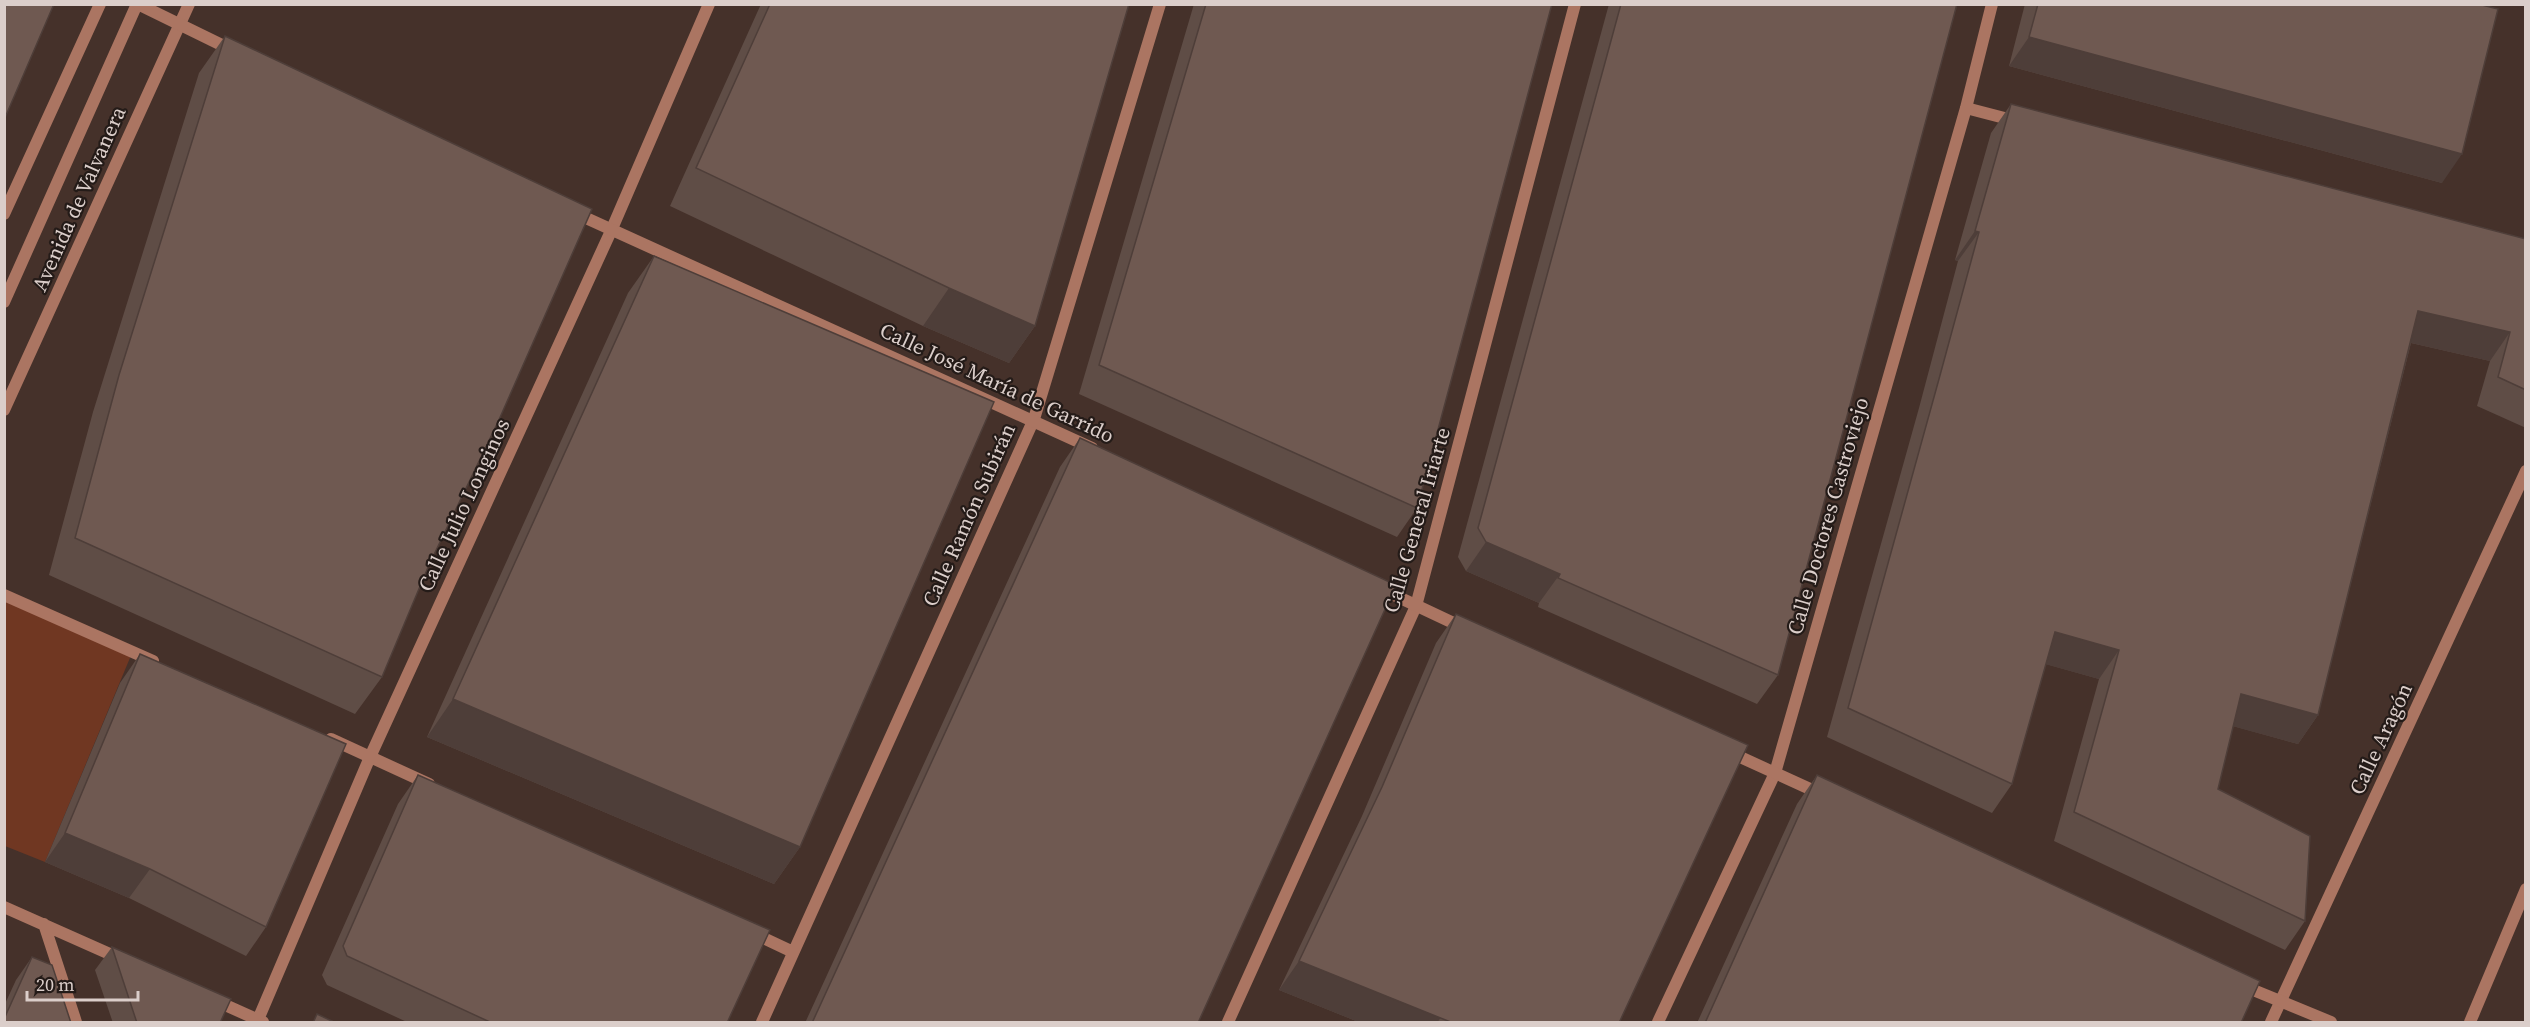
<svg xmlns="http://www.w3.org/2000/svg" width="2530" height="1027" viewBox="0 0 2530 1027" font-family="'Source Serif 4',serif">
<rect width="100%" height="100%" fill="#45312a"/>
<path fill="#703722" d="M4,601L132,653L45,862L5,846Z"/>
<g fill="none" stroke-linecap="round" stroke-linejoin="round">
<path stroke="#ab7562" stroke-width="12" d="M4,302L137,4"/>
<path stroke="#ab7562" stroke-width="12" d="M1966,108L2016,121
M4,214L100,4
M4,410L189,4
M4,595L153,661
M331,739L429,784
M4,907L121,959
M44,924L76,1022
M753,933L793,952
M214,1000L263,1022
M257,1022L370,757L611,231L709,4
M762,1022L1034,419L1160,4
M1228,1022L1416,606L1575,4
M1658,1022L1775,773L1966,108L1992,4
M2271,1022L2526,471
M2470,1022L2526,889"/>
<path stroke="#ab7562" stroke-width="12" d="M138,4L234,51
M575,213L1092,448
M1377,587L1464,628
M1727,751L1821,794
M2241,985L2331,1022"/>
</g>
<path fill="#5f4d46" d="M761,4H1129L1035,326L1009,363L923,326L670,206Z
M1194,4H1552L1417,508L1397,537L1079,394Z
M1609,4H1957L1778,675L1757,704L1538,607L1539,603L1466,571L1458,557Z
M2025,4H2478L2442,183L2009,66Z
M225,36L429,565L382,677L355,714L49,575L93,412L199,73Z
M2011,104L2526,239V428L2477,406L2490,361L2411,343L2318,715L2298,744L2233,726L2218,789L2305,921L2285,950L2054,841L2099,679L2046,664L2012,784L1992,813L1827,737L1919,408L1958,261L1955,260L1991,133Z
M654,256L800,847L774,884L427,737L628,293Z
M1080,438L1198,1023H805L1060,467Z
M1456,614L1619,1023H1361L1279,990L1362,816L1436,643Z
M140,654L266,927L246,956L129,898L45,862L120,683Z
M418,775L727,1023H409L327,985L322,975L398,804Z
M1817,775L2241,1023H1697L1797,804Z
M112,947L220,1023H113L95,970Z
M32,957L4,1023V1006L16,980Z"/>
<path fill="#4e3e39" d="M2029,37L2462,154L2442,183L2009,66Z
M1975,231L1979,232L1958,261L1955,260Z
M949,288L1035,326L1009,363L923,326Z
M2418,311L2510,332L2490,361L2398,340Z
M1486,542L1560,574L1539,603L1466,571Z
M2055,632L2119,650L2099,679L2034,661Z
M2241,694L2318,715L2298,744L2221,723Z
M453,699L800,847L774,884L427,737Z
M65,833L150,869L129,898L45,862Z
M1299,961L1441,1017L1437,1023H1361L1279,990Z"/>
<path fill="#6f5951" stroke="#4e3e39" stroke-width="1.5" d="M4,4H54L4,120Z
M770,4H1129L1035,326L949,288L696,168Z
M1206,4H1552L1417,508L1099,365Z
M1621,4H1957L1778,675L1558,578L1560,574L1486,542L1478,528Z
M2038,4H2478L2498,9L2462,154L2029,37Z
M225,36L592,209L498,422L429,565L382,677L75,538L119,375Z
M2011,104L2526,239V390L2498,377L2510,332L2418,311L2318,715L2241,694L2218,789L2310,836L2305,921L2074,812L2119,650L2055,632L2012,784L1848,708L1939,379L1979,232L1975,231Z
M654,256L994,402L800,847L453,699Z
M1080,438L1396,585L1198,1023H812Z
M1456,614L1748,745L1619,1023H1453L1299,961L1382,787Z
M140,654L346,744L266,927L150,869L65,833Z
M418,775L770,930L727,1023H492L347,956L343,946Z
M1817,775L2260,981L2241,1023H1705Z
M112,947L231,999L220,1023H137Z
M32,957L52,965L71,1023H4V1019Z
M317,1014L336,1023H313Z"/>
<g text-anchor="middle" stroke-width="4.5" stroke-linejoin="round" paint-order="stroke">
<g font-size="21" fill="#dbceca" stroke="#241b18">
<text transform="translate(79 199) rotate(-66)" y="7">Avenida de Valvanera</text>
<text transform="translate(997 383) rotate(25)" y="7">Calle José María de Garrido</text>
<text transform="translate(464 505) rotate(-65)" y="7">Calle Julio Longinos</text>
<text transform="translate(969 515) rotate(-66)" y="7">Calle Ramón Subirán</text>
<text transform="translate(1828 516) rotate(-74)" y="7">Calle Doctores Castroviejo</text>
<text transform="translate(1417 520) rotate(-74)" y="7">Calle General Iriarte</text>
<text transform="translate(2381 739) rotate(-65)" y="7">Calle Aragón</text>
</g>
</g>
<rect width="2530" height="1027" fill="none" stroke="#dbceca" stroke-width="12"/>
<path d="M27 991v9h111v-9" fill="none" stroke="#dbceca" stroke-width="3"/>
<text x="36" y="991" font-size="18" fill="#dbceca" stroke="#241b18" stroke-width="4.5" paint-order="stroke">20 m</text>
</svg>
